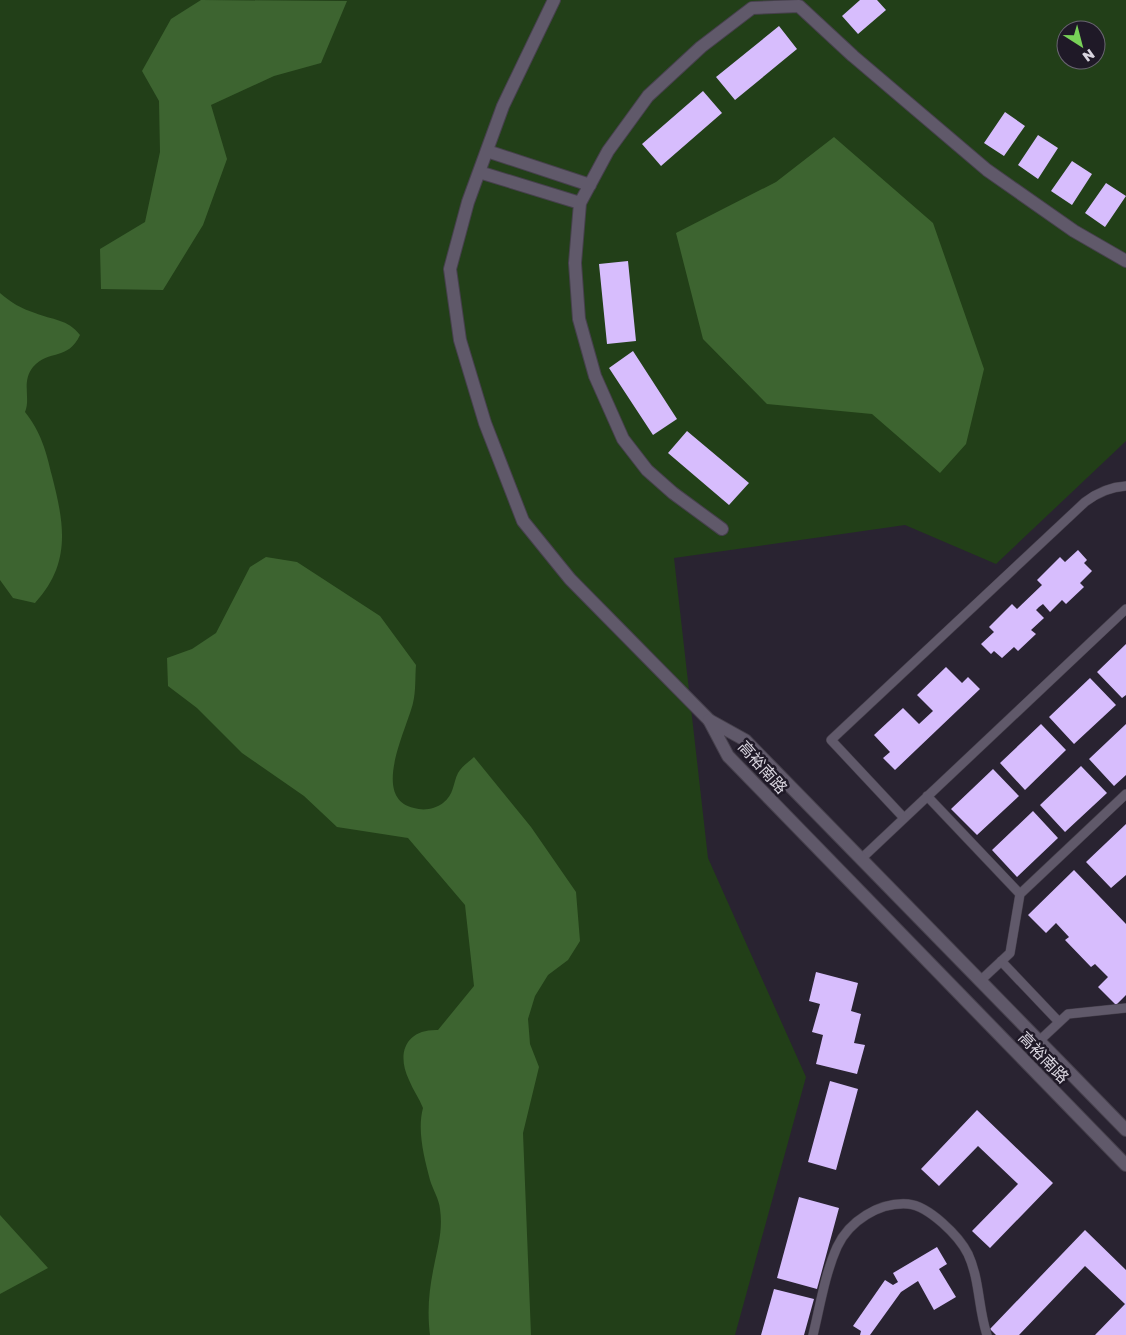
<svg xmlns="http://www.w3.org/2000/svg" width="1126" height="1335" viewBox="0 0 1126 1335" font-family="'Golos Text','Noto Sans SC',sans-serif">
<rect width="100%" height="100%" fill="#292331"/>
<path fill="#223f18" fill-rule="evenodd" d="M0,0H1126V441L996,564L905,525L674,558L708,858L806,1077L735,1335H0ZM1066,30H1096V60H1066Z"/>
<path fill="#3d6430" d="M201,0L347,1L321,63L274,76L211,105L227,159L203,225L163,290L101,289L100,249L145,222L160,152L159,101L142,71L171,19Z
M834,137L933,223L984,369L966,444L940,473L872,414L767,404L703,339L676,233L776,182Z
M0,293C10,302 22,309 35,313C52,320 68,319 80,335C68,361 49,349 33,367C21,382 31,398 25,412C41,432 46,451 52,476C64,523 72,563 35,603L13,598L0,580Z
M266,557L297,562L380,616L416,665C415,677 416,691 413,703C407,729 370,798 414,808C424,811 435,809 443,803C454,795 453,783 458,773C461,767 470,761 474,757L531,827L576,892L580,941L568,960L548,975L535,996L528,1019L530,1044L539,1067L523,1133L531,1335H430C427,1311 429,1290 434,1266C438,1246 443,1230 440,1209C439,1199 433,1190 430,1180C424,1157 417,1130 423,1108C419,1098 413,1090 409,1080C396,1053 406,1029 438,1030L474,986L465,905L408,838L337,827L304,796L242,753L197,708L168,686L167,658L192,649L216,633L250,567Z
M0,1215L48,1268L0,1294Z"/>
<path fill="#d7bdfd" d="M860,0H877L886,10L858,34L842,16Z
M779,26L797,49L735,100L716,77Z
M703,91L722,113L661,166L642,144Z
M1005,112L1025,126L1004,156L984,143Z
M1038,135L1058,148L1038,179L1018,165Z
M1072,161L1092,174L1072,205L1051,191Z
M1106,183L1126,196L1105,227L1085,213Z
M628,261L636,341L607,344L599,264Z
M633,351L677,419L653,435L609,368Z
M687,431L749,483L729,505L668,453Z
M1078,550L1087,560L1084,563L1092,571L1080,583L1084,587L1066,604L1062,600L1050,612L1043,604L1039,607L1036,610L1044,618L1031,630L1036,634L1018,651L1014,647L1002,658L994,651L991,654L981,644L994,632L989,627L1012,604L1017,609L1042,585L1037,580L1060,557L1065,562Z
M1126,644V695L1122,698L1097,672Z
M946,667L962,683L968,677L980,689L895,770L883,758L890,752L874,735L903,708L919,724L933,711L917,695Z
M1090,678L1116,705L1074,744L1049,717Z
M1041,724L1066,750L1025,790L1000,763Z
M1126,724V775L1114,786L1089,759Z
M1081,766L1107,793L1065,832L1040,805Z
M993,769L1019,796L977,835L951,809Z
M1033,811L1058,838L1017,877L992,850Z
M1126,824V875L1111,888L1086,862Z
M1074,870L1126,924V995L1116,1005L1098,987L1108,977L1095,964L1091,967L1065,940L1069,937L1056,923L1046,933L1028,915Z
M816,972L858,983L851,1011L861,1014L854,1043L865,1045L857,1074L816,1064L823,1035L812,1032L820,1004L809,1001Z
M830,1081L858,1089L836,1170L808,1162Z
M977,1110L1053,1183L990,1248L972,1231L1018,1184L978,1146L939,1186L921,1169Z
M799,1197L839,1208L817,1289L777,1278Z
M1085,1230L1126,1270V1335H1095L1125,1304L1085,1266L1019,1335H996L990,1329Z
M937,1247L947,1264L939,1269L956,1297L934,1310L918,1281L901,1292L870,1335H860L861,1331L853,1326L885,1280L893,1285L898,1282L893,1273Z
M774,1289L814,1299L804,1335H761Z"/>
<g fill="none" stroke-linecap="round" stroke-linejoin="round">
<g stroke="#46404c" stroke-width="10">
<path id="service" d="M927,796L1020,894
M904,818L831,740L1085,502C1098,492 1110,487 1126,486
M861,859L1126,609
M1001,961L1059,1022
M980,981L1010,953L1020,894L1126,794
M1039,1041L1068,1014L1126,1008
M813,1335C820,1306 825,1274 837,1247C849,1221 879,1202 908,1204C929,1206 959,1236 968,1254C980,1280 978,1308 987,1335"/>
</g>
<g stroke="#46404c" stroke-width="14">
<path id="minor" d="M554,0L503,106L468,202L450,269L460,340L485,423L523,521L570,579L709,720
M487,151L590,185
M479,172L580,203
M722,529L673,493L647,470L623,439L595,376L579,319L575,263L580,203L608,151L648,96L701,47L752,8L799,6L853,56L987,170L1074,231L1126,261"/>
</g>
<g stroke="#46404c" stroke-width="14">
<path id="tertiary" d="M709,720L728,756L1126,1165
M709,720L745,740L1126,1130"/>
</g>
<use href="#service" stroke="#60596a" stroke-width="9"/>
<use href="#minor" stroke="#60596a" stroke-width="12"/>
<use href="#tertiary" stroke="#60596a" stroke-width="12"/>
</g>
<g text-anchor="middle" stroke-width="5" stroke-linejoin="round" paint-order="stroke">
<g font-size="16" fill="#d9d5df" stroke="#1f1927">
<text transform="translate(763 767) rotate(48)" y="6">高裕南路</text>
<text transform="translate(1044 1057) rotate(46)" y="6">高裕南路</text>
</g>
</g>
<g transform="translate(1081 45) rotate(144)"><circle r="24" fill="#1f1927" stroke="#696471"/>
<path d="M0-4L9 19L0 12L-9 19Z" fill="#78d158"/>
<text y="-8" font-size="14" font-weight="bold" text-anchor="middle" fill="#d9d5df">N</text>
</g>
</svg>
